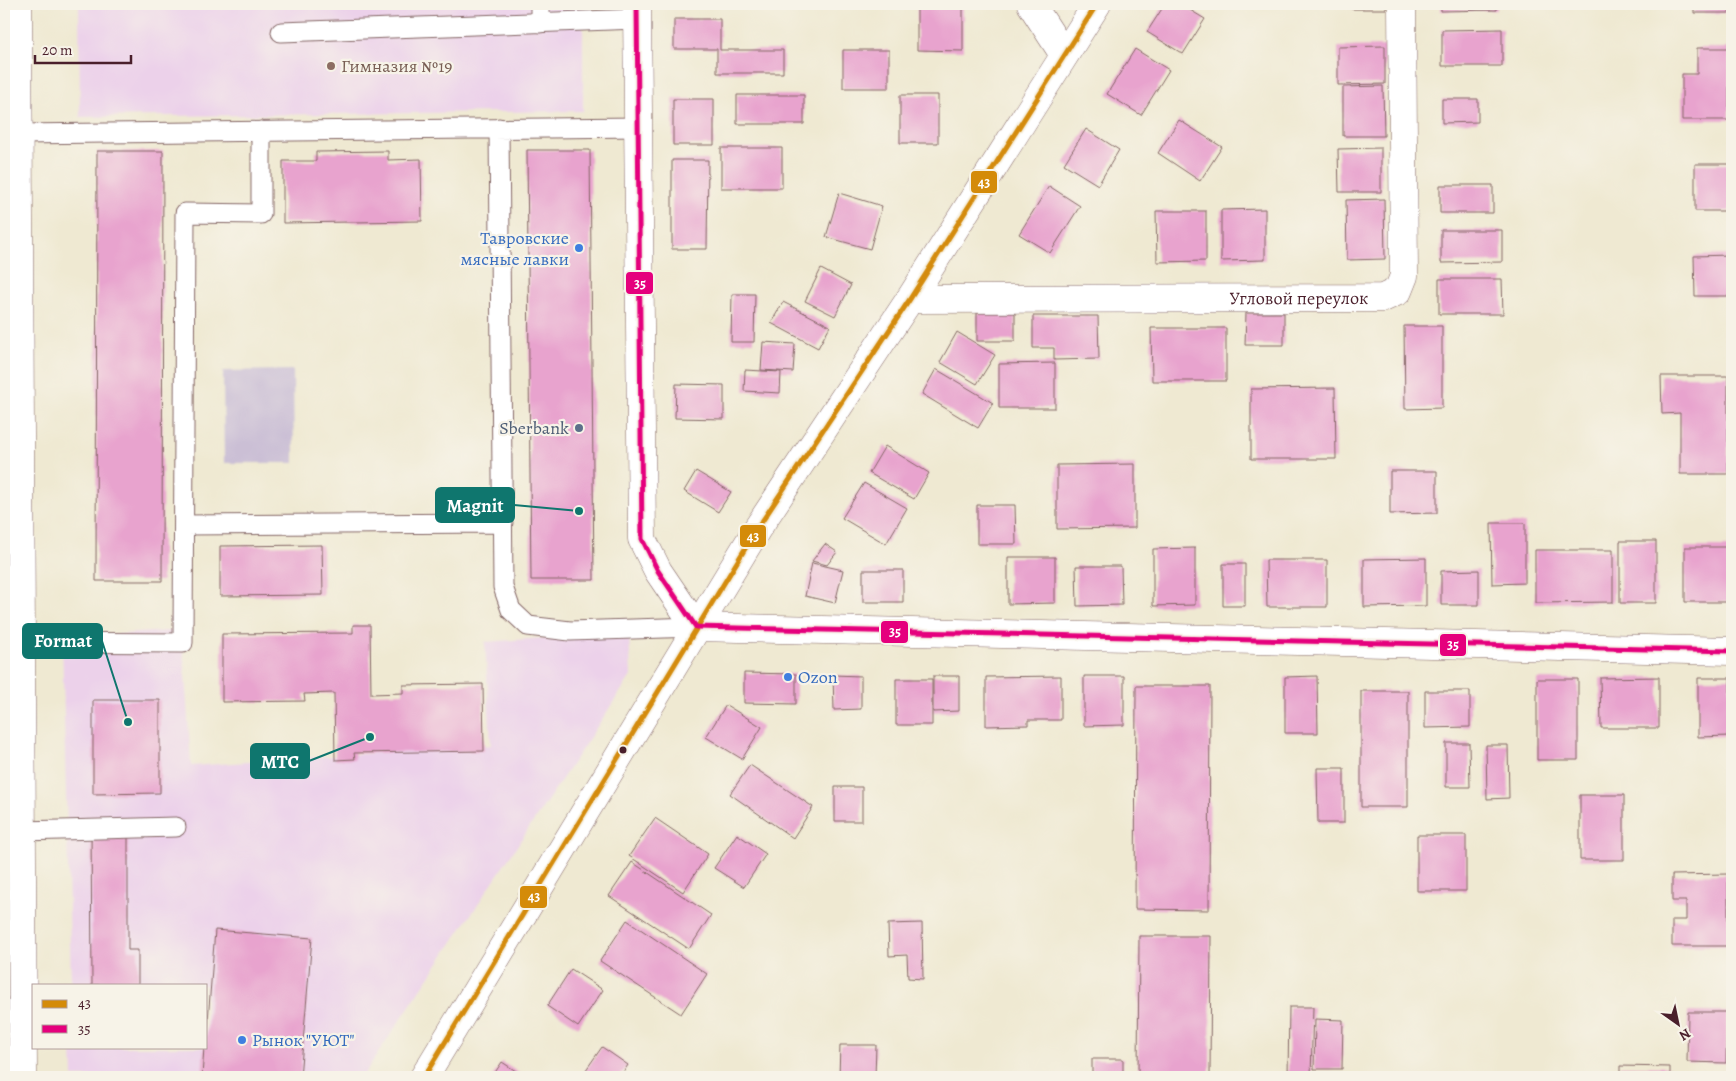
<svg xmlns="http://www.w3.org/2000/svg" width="1736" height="1081" viewBox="0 0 1736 1081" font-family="Alegreya,serif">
<rect width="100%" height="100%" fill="#f7f3e8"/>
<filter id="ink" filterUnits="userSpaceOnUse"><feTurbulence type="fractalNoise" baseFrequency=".02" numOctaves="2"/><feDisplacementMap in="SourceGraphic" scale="10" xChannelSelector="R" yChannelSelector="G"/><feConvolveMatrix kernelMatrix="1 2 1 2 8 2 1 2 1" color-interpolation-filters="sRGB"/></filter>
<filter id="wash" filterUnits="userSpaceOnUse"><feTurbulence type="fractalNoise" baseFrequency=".0096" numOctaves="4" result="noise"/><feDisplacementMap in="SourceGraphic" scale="20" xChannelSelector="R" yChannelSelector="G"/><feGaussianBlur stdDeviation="1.12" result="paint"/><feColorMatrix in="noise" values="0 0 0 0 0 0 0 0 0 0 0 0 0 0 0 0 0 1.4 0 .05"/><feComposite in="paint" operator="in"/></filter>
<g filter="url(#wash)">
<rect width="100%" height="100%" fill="#efe9d2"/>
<path fill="#ecd1ea" d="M79,4H583V111L80,117Z
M182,630L191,766L491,745L485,642L629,632L631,676L362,1077H73L72,1047H206V985H71L62,638Z"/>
<path fill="#cbbfd5" d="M293,370L294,463H224L223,371Z"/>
<g id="blocks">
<path fill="#e8a3ce" d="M1165,4H1180L1205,19L1183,54L1147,32Z
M1351,4H1386V9H1351Z
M1441,4H1497V10L1441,11Z
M1694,4H1731V13H1694Z
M917,6H963V51L917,50Z
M674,19H720V50H783V73H717V49H674Z
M1502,29V66H1442V30Z
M1385,46V84L1338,85V47Z
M1697,48H1729V120H1682V74H1697Z
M1135,49L1169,70L1141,115L1107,94Z
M843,50H889V88H843Z
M1383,86L1384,136H1343V87Z
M737,95H804V124H737Z
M900,95H938V143H900Z
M673,99H714V145H673Z
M1442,99H1478V122L1442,123Z
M1179,120L1222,147L1200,181L1158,153Z
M1086,129L1119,150L1098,185L1064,164Z
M721,148H782V188H721Z
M1381,148V192H1339L1338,149Z
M527,150H590L594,580H531Z
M97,151H163L162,581H96Z
M388,151V160L421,159L422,221L283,223V161H316V152Z
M672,160H708L707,249H672Z
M1695,164H1730V211H1695Z
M1440,185H1493V213H1440Z
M1049,186L1080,206L1050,253L1019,234Z
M839,193L882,206L870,249L826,237Z
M1384,199L1385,259L1347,260L1346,200Z
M1265,209V260L1221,261V210Z
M1156,211H1206V261L1157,262Z
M1441,230H1502V262L1441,263Z
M1730,255L1731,296H1695L1694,256Z
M821,269L851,285L835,316L805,301Z
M1439,279H1502L1503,314H1439Z
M732,294H755L754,342H731Z
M783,302L830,326L818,348L771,323Z
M977,313H1015V341H977Z
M1246,313H1284V345H1245Z
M1033,316H1098L1099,359L1054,360V348H1033Z
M1404,326H1442V408L1405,409Z
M1151,328H1226V381H1152Z
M957,332L995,355L977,384L940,362Z
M763,342L795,344L793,372L761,370Z
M1055,363V408H999V364Z
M936,369L993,403L978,428L922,394Z
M745,370L781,372L780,393L744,391Z
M1661,376H1728V474H1680V413L1662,414Z
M676,384L724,385V419L675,418Z
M1335,388L1336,459H1251V389Z
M885,446L929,473L914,499L869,473Z
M1135,464V528L1057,529V465Z
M696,471L731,492L718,512L684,491Z
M1390,471H1437V513L1390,514Z
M864,483L907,508L886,544L842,518Z
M977,505H1015L1016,544H977Z
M1491,523H1525V583L1492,584Z
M1620,541H1656V603H1620Z
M825,544L837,552L827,565L812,561Z
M322,545L323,595L220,596V546Z
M1685,547H1730V602H1685Z
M1195,548V605L1153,606V549Z
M1535,550H1613V602L1535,603Z
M1008,557H1055V603L1008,604Z
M1426,558V606L1364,607V559Z
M1266,560H1327V607H1267Z
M812,563L843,570L835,603L805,596Z
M1223,564H1245V606H1223Z
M1076,566H1121L1122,605L1077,606Z
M863,570H903V602H863Z
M1479,570V605H1441V571Z
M353,625H370L371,694L403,693V685L483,684L484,751L354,753L355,759L335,760L334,693L304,694L305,701L222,702V634L353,633Z
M744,673L796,674V704L744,703Z
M833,675L861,676V709L834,710Z
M933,676H959V711L933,712Z
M1061,676V720H1028V725L986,726V677Z
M1084,676H1124V725L1084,726Z
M1317,676L1318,733H1285V677Z
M1659,677V728H1601L1600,678Z
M1698,678H1730V736L1698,737Z
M896,679H932V725H896Z
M1537,679H1578V760H1537Z
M1136,686H1210L1209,910L1135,909Z
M1361,691H1408V807H1361Z
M1425,691H1470V727L1425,728Z
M93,700H160V793L93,794Z
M726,705L762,727L742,759L706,737Z
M1446,743H1469L1470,787H1446Z
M1486,745H1508L1509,798L1487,799Z
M750,765L813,807L793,838L730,794Z
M1317,768H1344V823H1318Z
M835,787H862V821H835Z
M1580,795H1624V860H1580Z
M655,818L708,854L683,892L629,856Z
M128,823V950H138V985H92L91,824Z
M737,834L766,854L744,887L714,868Z
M1417,835H1466V891H1417Z
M632,862L711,915L689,949L609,896Z
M1728,874V946H1672V920H1686V901H1672V875Z
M627,920L707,974L681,1014L600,961Z
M922,923L923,979L908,978L907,955L889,956L888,924Z
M215,930L312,938L300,1077H202L204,1047H206Z
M1139,936H1211L1210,1077H1138Z
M571,969L603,990L578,1027L547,1006Z
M1289,1007H1313L1311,1077H1288Z
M1688,1012H1727L1726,1063L1687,1062Z
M1315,1019L1343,1020L1342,1069H1314Z
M840,1045H876L875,1077H839Z
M602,1047L628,1065L620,1077H581Z
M1092,1059H1123V1077H1092Z
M502,1062L525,1077H492Z
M1620,1066L1670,1067V1077H1620Z"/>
</g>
</g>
<g filter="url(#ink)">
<use href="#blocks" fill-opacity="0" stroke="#846665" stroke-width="1"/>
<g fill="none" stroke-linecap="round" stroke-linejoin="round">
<g stroke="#846665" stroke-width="21">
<path id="lane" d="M540,4V23
M281,32L638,19
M499,128L503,587L511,610L528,626L570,631L696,627
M19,134L639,127
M184,525L503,523
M20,642L183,643L185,213L261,214V131
M22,831L176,827"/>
</g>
<g stroke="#846665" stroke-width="29">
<g id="street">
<path d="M18,4L23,1077"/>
<path d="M637,4L642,539L658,571L696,627L1732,651"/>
<path d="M1031,4L1064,55"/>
<path id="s1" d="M910,299L1383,298L1398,291L1404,276L1402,4"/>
</g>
</g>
<g stroke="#846665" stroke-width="29">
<path id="secondary" d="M424,1077L757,529L910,299L1097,4"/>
</g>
<use href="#lane" stroke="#fff" stroke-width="19"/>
<use href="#street" stroke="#fff" stroke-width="28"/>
<use href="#secondary" stroke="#fff" stroke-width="28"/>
<g stroke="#f7f3e8" stroke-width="9">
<path id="bus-1" d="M424,1077L757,529L910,299L1097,4"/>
</g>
<g stroke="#f7f3e8" stroke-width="9">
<path id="bus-2" d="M637,4L642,539L658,571L696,627L1732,651"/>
</g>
<use href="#bus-1" stroke="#d48b09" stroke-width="5"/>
<use href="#bus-2" stroke="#e5007d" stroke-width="5"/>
</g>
</g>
<circle fill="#8d6e63" stroke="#f7f3e8" stroke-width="2" cx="331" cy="66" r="5"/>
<g fill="#3f7fe0" stroke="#f7f3e8" stroke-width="2">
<circle cx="579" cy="248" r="5"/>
<circle cx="788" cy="677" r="5"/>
<circle cx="242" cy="1040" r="5"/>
</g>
<circle fill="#5c6f8a" stroke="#f7f3e8" stroke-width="2" cx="579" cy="428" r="5"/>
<circle fill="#4a1f2b" stroke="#f7f3e8" stroke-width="2" cx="623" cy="750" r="4.5"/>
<g text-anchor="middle" stroke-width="4.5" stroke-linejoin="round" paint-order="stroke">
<g font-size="18" fill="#785e54" stroke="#f7f3e8" text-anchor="start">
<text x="341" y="72">Гимназия №19</text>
</g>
<g font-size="18" fill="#366cbe" stroke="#f7f3e8" text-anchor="start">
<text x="569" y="244" text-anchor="end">Тавровские<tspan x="569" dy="21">мясные лавки</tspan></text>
<text x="798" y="683">Ozon</text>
<text x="252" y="1046">Рынок "УЮТ"</text>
</g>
<g font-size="18" fill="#4a1f2b" stroke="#f7f3e8">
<text dy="6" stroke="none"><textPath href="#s1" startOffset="389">Угловой переулок</textPath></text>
</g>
<g font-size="18" fill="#4e5e75" stroke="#f7f3e8" text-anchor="end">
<text x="569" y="434">Sberbank</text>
</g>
</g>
<path fill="none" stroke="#0f766e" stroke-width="2" d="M579 511L514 505M128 722L102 641M370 737L309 761"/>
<g fill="#0f766e" stroke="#f7f3e8" stroke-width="2">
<circle cx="579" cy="511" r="5"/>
<circle cx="128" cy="722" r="5"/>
<circle cx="370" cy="737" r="5"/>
</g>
<g fill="#0f766e" stroke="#0f766e" stroke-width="2">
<rect x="436" y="488" width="78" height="34" rx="5"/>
<rect x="23" y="624" width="79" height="34" rx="5"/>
<rect x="251" y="744" width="58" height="34" rx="5"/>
</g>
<g font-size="19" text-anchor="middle" font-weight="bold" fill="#fff">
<text x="475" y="512">Magnit</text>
<text x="63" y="647">Format</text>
<text x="280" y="768">МТС</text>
</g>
<g stroke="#f7f3e8" stroke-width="2">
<rect x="970" y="170" width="28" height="24" rx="5" fill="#d48b09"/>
<rect x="625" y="271" width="29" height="24" rx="5" fill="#e5007d"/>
<rect x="739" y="524" width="28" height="24" rx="5" fill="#d48b09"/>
<rect x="880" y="620" width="29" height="24" rx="5" fill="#e5007d"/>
<rect x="1439" y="633" width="28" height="24" rx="5" fill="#e5007d"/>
<rect x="519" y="885" width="29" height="24" rx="5" fill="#d48b09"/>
</g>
<g font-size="14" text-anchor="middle" font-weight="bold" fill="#fff">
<text x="984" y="187">43</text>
<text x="640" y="288">35</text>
<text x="753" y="541">43</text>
<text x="895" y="636">35</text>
<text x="1453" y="649">35</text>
<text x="534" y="901">43</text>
</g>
<rect width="1736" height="1081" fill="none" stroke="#f7f3e8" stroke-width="20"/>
<rect x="32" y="984" width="175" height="65" fill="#f7f3e8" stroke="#b29e9c"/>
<rect x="42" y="1000" width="25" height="8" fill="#d48b09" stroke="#b29e9c"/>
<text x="78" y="1008" font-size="15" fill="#4a1f2b">43</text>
<rect x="42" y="1025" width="25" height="8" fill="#e5007d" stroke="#b29e9c"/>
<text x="78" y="1034" font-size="15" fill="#4a1f2b">35</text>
<g transform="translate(1678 1024) rotate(147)" stroke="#f7f3e8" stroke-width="4" paint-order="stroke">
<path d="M0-4L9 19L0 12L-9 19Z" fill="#4a1f2b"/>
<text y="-8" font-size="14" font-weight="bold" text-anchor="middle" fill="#4a1f2b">N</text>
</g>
<path d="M35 55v8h96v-8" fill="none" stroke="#4a1f2b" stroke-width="2.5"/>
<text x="42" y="55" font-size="15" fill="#4a1f2b" stroke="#f7f3e8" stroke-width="4" paint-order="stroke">20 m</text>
</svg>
